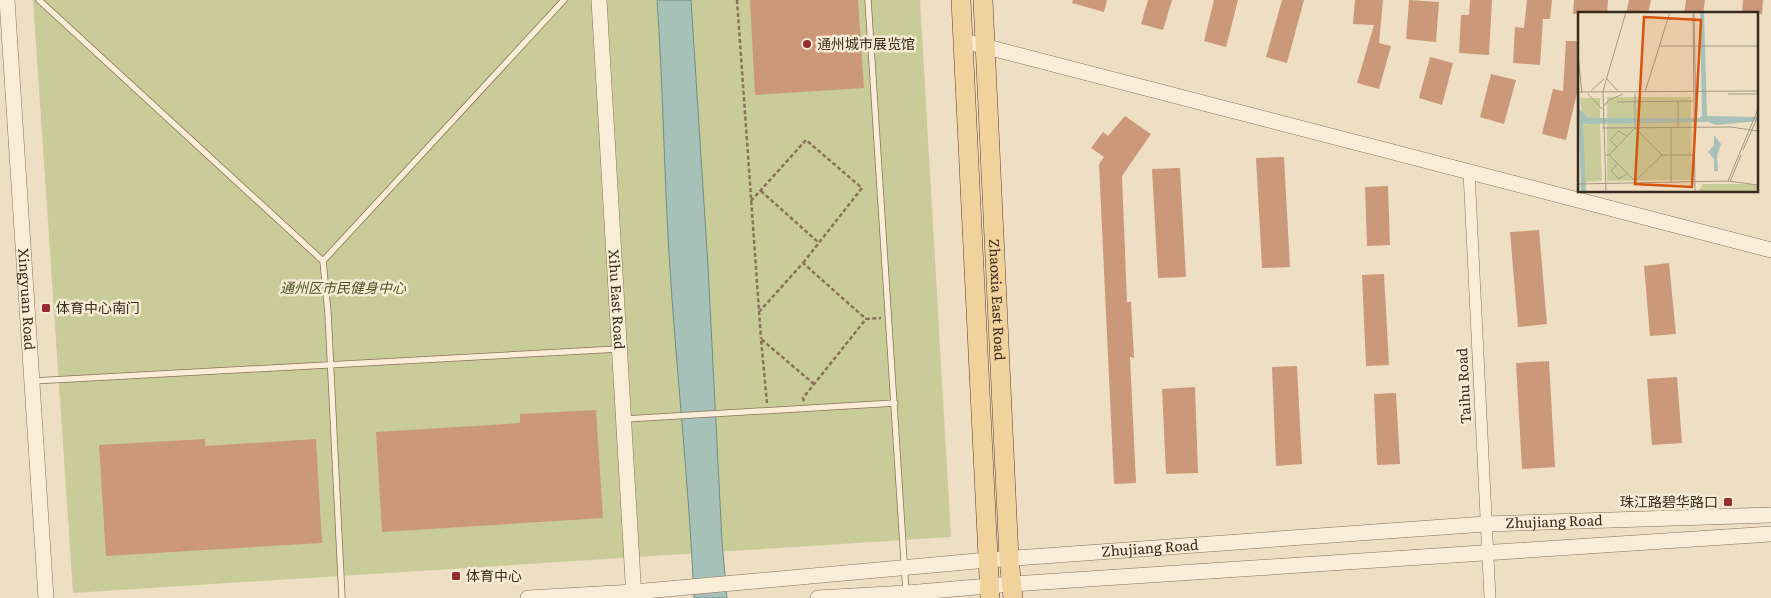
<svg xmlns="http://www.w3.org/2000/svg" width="1771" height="598" viewBox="0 0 1771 598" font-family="Literata,'Noto Sans SC',serif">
<rect width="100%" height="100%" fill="#eedfc4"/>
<path fill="#c9cc98" d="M33,0H920L951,537L73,593Z"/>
<path fill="#a6c1b8" stroke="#6d8f85" d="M657,0H691L708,266L722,542L727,598H694C689,483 676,369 669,254C664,169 663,85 657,0Z"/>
<path fill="#cc987a" d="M750,0H858L864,88L755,95Z
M1073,0H1107L1104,12L1072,3Z
M1148,0H1172L1163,30L1141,24Z
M1214,0H1238L1226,47L1204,41Z
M1282,0H1304L1287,63L1266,57Z
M1355,0H1383L1379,43L1391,46L1379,89L1357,83L1374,25L1353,24Z
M1409,0L1439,2L1436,42L1406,39Z
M1470,0H1492L1489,55L1459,53L1461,15H1469Z
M1527,0H1552L1550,19H1543L1540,65L1513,63L1515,27L1524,28Z
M1574,0H1608L1607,14H1573Z
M1629,0H1651L1648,14H1626Z
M1686,0H1705L1703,14H1684Z
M1743,0H1763L1762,14H1742Z
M1566,41H1580V80L1566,140L1542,134L1553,89L1563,91Z
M1430,57L1453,63L1442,105L1419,98Z
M1491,74L1516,80L1504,124L1480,117Z
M1125,116L1151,134L1122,176L1127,302H1131L1134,358L1130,357L1136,483L1114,484L1099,164L1104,157L1091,148L1103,132L1108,136Z
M1284,157L1290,267L1262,268L1256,158Z
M1180,168L1186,277L1158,278L1152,169Z
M1388,186L1390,245L1367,246L1365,187Z
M1539,230L1547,324L1518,327L1510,232Z
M1669,263L1676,334L1650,336L1644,266Z
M1384,274L1389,365L1366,366L1362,275Z
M1549,361L1555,467L1522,469L1516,363Z
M1297,366L1302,464L1276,466L1272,367Z
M1677,377L1682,443L1652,445L1647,379Z
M1195,387L1198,473L1166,474L1162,389Z
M1396,393L1400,464L1377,465L1374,394Z
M596,410L603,518L382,532L376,432L520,423V414Z
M205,439V446L316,439L322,543L106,556L99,445Z"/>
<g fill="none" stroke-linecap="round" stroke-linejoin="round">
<g stroke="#89715a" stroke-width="7">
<path id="service" d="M39,0L323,261L564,0
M868,0L906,592
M323,261L328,313L342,598
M33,381L618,349
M625,419L895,403"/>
</g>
<g stroke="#89715a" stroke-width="12">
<path id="minor" d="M1469,172L1490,598"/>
</g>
<g stroke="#89715a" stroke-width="16">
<g id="tertiary">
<path id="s1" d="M7,0L46,598"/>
<path id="s2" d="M599,0L634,598"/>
<path d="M964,41L1771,250"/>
<path id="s3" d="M528,598L634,592L988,560L1485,524L1771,515"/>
<path d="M818,598L907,593L1012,584L1771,534"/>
</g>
</g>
<g stroke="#563f2f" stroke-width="20">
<g id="primary">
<path d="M961,0L990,598"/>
<path id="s4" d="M983,0L1009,559L1013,598"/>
</g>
</g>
<path stroke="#89715a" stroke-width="2.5" stroke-dasharray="4 2.5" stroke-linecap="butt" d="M737,0L761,339
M761,191L819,243
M751,201L806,140L862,188L803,263
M759,312L803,263L866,319
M804,401L803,398L866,319L881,318
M767,403L761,339L814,384"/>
<use href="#service" stroke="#f9edd7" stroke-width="5.5"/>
<use href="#minor" stroke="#f9edd7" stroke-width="11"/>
<use href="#tertiary" stroke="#f9edd7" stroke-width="15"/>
<use href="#primary" stroke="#f1d29c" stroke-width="19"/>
</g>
<g fill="#982b31" stroke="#f5ead4" stroke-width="2">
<circle cx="807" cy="44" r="5"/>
<rect x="41" y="303" width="10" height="10" rx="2.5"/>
<rect x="1723" y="497" width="10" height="10" rx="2.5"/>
<rect x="451" y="571" width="10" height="10" rx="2.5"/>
</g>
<g text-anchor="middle" stroke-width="5" stroke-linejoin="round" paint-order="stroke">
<g font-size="14" fill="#392a1e" stroke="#f5ead4" text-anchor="start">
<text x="817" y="49">通州城市展览馆</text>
<text x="56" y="313">体育中心南门</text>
<text x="1718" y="507" text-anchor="end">珠江路碧华路口</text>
<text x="466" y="581">体育中心</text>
</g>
<g font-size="14" font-style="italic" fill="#4c5525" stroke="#f5ead4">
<text x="343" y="293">通州区市民健身中心</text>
</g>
<g font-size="14" fill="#392a1e" stroke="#f5ead4">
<text dy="5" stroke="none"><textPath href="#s1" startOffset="300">Xingyuan Road</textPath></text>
<text dy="5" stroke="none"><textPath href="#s2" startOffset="300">Xihu East Road</textPath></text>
<text dy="5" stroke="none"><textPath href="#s4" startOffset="300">Zhaoxia East Road</textPath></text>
<text transform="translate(1464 386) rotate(-93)" y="5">Taihu Road</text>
<text dy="5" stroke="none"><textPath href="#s3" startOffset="1029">Zhujiang Road</textPath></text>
<text dy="5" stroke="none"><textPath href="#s3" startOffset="624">Zhujiang Road</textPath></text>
</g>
</g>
<g transform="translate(1578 12)">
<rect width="180" height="180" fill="#eedfc4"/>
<path d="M29,85H113L114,168L29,169ZM2,86H22V108L11,106L4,101ZM22,110L24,169L6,170L4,113ZM125,172H173L180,174V180H120Z" fill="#c9cc98"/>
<path d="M122,0H126L129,104L180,105V109L138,113L130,110L5,112L8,180H3L0,60L2,98L11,106H121L124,104ZM136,123L143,132L139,144L140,159H136V147L130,140L136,133Z" fill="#a6c1b8"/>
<path fill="none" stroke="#a69782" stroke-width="1" d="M115,0L117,180M116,2L118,109M81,34H180M0,43L4,81M28,66L40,79M13,79L26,67M0,80L180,79M67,80L92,0M10,82L24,97M150,82H180M39,90L115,89M100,90V115M25,95L31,88L45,82M93,115V171M24,116L153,115L180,119M57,116V81M39,135L32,128L40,119L49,124M165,138L180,104M27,143H31L57,116L84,143L57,169L31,143M84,143H117M40,151L33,159L41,167L50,161M150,169L180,97M152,170L163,143M0,172L150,169L180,173M28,180L25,79L48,0"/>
<path fill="#d6540e" fill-opacity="0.15" stroke="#d6540e" stroke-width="2.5" d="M66,5L123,8L114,175L57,172Z"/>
<rect width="180" height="180" fill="none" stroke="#392a1e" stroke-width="2.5"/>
</g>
</svg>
